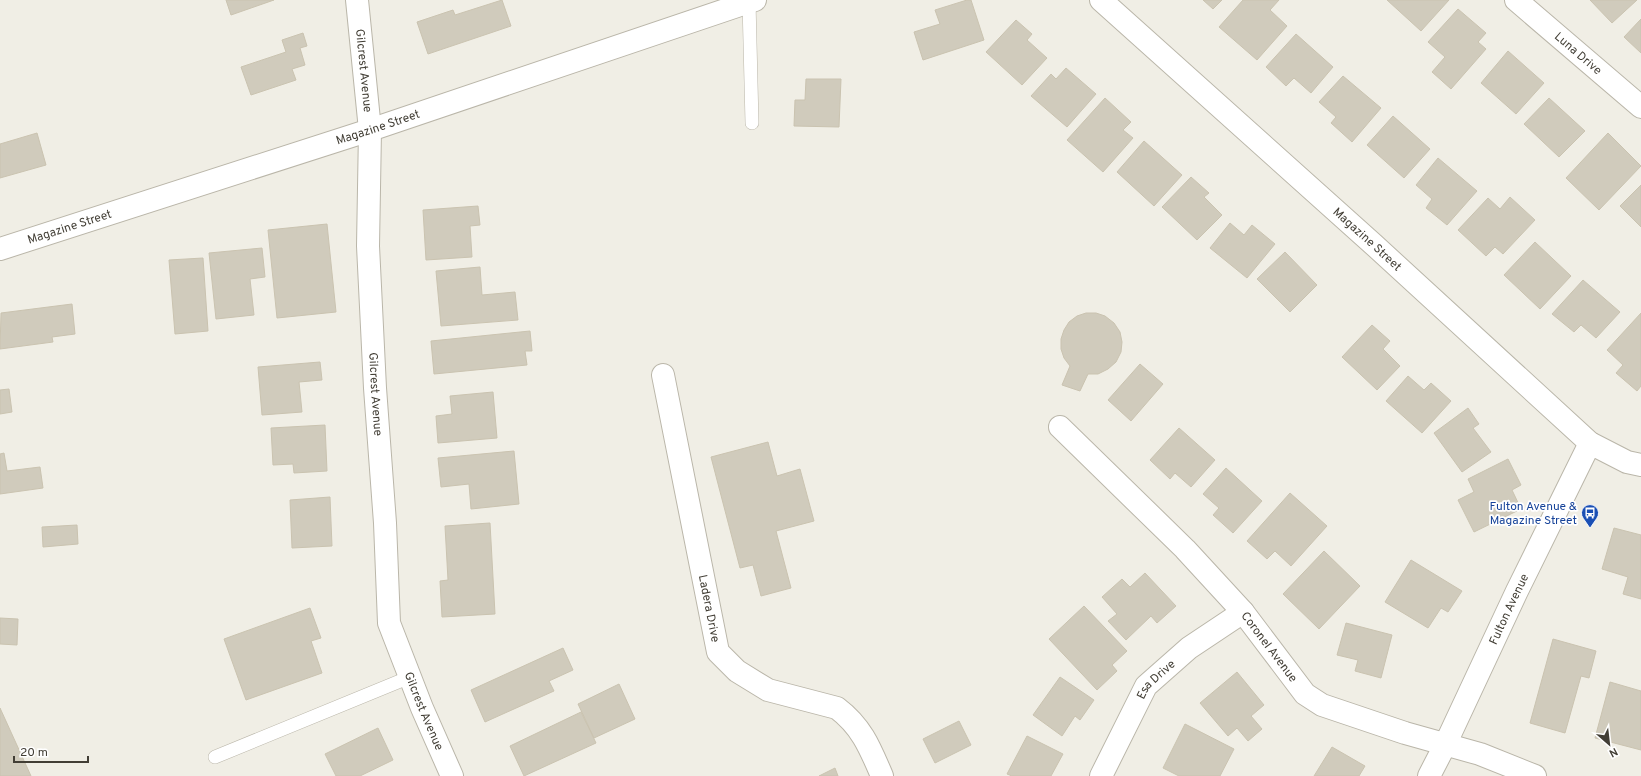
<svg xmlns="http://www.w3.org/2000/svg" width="1641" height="776" viewBox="0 0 1641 776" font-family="Overpass,sans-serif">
<rect width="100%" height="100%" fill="#f0eee5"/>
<path fill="#d0cbbc" stroke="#cac3b0" d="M226,0H274L231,15Z
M502,0L511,26L428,54L417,22L453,10L455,15Z
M967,0H971L984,40L923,60L914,32L940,24L935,10Z
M1203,0H1222L1213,9Z
M1243,0H1279L1270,10L1287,26L1257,60L1219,27Z
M1387,0H1449L1421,31Z
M1590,0H1637L1612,23Z
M1458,9L1486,33L1478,42L1486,49L1451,89L1432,72L1445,57L1428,42Z
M1641,19V53L1624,37Z
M1016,20L1032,34L1027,40L1047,58L1022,85L986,52Z
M303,33L307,46L300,48L305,65L292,69L296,80L251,95L241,67L286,52L282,40Z
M1296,34L1333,67L1311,93L1294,78L1286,86L1266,67Z
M1508,51L1544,83L1516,114L1481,83Z
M1066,68L1096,94L1067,127L1031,96L1051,74L1056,79Z
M1343,76L1381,108L1352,142L1331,123L1336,117L1319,102Z
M806,79H841L839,127L794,126L795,100H805Z
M1105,98L1131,122L1123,130L1133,138L1103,172L1067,140Z
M1549,98L1585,131L1559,157L1524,124Z
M1393,116L1430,149L1404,178L1367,145Z
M37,133L46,165L0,178V144Z
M1608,133L1641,166L1599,210L1566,178Z
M1144,141L1182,175L1154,206L1117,172Z
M1438,158L1477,191L1447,225L1426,208L1432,199L1416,185Z
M1191,177L1209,193L1204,197L1222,215L1197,240L1162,207Z
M1641,185V227L1620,206Z
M1510,197L1535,220L1503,254L1495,247L1486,256L1458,230L1488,198L1500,209Z
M478,206L480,225L470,226L472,257L426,260L423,210Z
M1230,223L1244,235L1252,225L1275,244L1247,278L1210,248Z
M327,224L336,312L277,318L268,230Z
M1535,242L1571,276L1540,309L1504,275Z
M262,248L265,277L250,279L254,315L216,319L209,253Z
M1285,252L1317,285L1290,312L1257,279Z
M203,258L208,331L175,334L169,260Z
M480,267L482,295L515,292L518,320L441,326L436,271Z
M1583,280L1620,312L1596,338L1581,325L1574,332L1552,314Z
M72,304L75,334L52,337L53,342L0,349L1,313Z
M1086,313H1096L1105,316L1114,323L1120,332L1122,342L1121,352L1116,362L1108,369L1098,374H1088L1080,391L1062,385L1070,366L1064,358L1061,349V339L1064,330L1069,322L1077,316Z
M1641,313V386L1637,391L1616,373L1623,365L1607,350Z
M1372,325L1390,341L1383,349L1400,366L1377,390L1342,357Z
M530,331L532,351H525L527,365L434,374L431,341Z
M320,362L322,380L299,382L302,412L262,415L258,367Z
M1140,364L1163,384L1131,421L1108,400Z
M1408,376L1424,390L1431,383L1451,401L1422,433L1386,401Z
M9,389L12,412L0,414V390Z
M493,392L497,438L438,443L436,416L452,414L450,396Z
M1468,408L1479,424L1473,428L1491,452L1462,472L1434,433Z
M325,425L327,471L294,473L293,464L273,465L271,428Z
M1179,428L1215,460L1191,487L1175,473L1170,479L1150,460Z
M768,442L777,476L800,469L814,521L776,531L791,588L761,596L753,565L740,568L711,457Z
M514,451L519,504L471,509L469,484L441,487L438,458Z
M4,453L7,471L40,467L43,488L0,494V454Z
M1508,459L1521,485L1512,490L1521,509L1474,532L1458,500L1474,492L1468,479Z
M1226,468L1262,501L1233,533L1213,515L1219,508L1203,494Z
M1290,493L1327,526L1291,566L1275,551L1267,559L1247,541Z
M330,497L332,546L292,548L290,500Z
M490,523L495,614L442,617L440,581L448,580L445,526Z
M77,525L78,544L43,547L42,527Z
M1614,528L1641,535V599L1623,594L1628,577L1602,569Z
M1324,551L1360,586L1319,629L1283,594Z
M1411,560L1462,591L1448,612L1441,608L1428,628L1385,602Z
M1145,573L1176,606L1157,623L1151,616L1126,640L1108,621L1117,614L1102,597L1122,579L1130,587Z
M1084,606L1127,651L1112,665L1117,671L1097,690L1049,639Z
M310,608L321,638L311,641L322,673L246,700L224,639Z
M0,618L18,619L17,645L0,644Z
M1346,623L1392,635L1381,678L1355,671L1358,660L1337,655Z
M1553,639L1596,651L1589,678L1581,676L1565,733L1530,723Z
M563,648L573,670L549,681L554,691L485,722L471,690Z
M1237,672L1264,705L1251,716L1262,729L1248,741L1237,728L1228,736L1200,703Z
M1060,677L1094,700L1080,720L1075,716L1062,736L1033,715Z
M1610,682L1641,691V750L1595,738Z
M619,684L635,719L594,738L578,704Z
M0,708L31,776H0Z
M581,712L596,743L524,776L510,746Z
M959,721L971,745L935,763L923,739Z
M1185,724L1234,749L1220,776H1179L1163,768Z
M378,728L393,760L360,776H336L325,754Z
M1027,736L1063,754L1051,776H1012L1007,774Z
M1332,747L1365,766L1359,776H1314Z
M835,768L838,776H819Z"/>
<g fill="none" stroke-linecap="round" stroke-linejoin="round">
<g stroke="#bab6a9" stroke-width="14">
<path id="service" d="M749,2L752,123
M215,757L410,677"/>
</g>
<g stroke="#bab6a9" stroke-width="24">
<g id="minor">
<path id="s1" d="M357,0L370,130L368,246L375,388L385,523L389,623L422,708L452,776"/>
<path id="s2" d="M1516,0L1641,107"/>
<path id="s3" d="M663,375L718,652L737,671L768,690L837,708C862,727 870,748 882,776"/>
<path id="s4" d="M1060,427L1185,549L1243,612L1305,694L1322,705L1405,733L1480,754L1535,776"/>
<path id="s5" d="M1101,776L1146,686L1189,648L1243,612"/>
</g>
</g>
<g stroke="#bab6a9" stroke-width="24">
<g id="tertiary">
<path id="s6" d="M1101,0L1373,244L1590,443L1627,462L1641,465"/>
<path id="s7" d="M0,249L370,130L755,0"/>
<path id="s8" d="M1429,776L1445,745L1517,591L1590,443"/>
</g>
</g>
<use href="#service" stroke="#fff" stroke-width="13"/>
<use href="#minor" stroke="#fff" stroke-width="22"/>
<use href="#tertiary" stroke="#fff" stroke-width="22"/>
</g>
<defs>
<g id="bus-pin" transform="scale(0.9)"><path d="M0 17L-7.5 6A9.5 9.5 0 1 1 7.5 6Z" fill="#1a4fb4" stroke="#fff"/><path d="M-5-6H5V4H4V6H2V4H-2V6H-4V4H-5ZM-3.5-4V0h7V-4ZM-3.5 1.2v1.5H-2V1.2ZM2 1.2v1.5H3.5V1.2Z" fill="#fff"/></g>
</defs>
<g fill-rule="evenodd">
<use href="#bus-pin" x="1590" y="513"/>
</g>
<g text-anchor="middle" stroke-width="3.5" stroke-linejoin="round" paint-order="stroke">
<g font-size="12" fill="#423e35" stroke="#fff">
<text dy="4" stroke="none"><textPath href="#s2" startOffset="82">Luna Drive</textPath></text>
<text dy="4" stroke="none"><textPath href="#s1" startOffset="71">Gilcrest Avenue</textPath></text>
<text dy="4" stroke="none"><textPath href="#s7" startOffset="397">Magazine Street</textPath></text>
<text dy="4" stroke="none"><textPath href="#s7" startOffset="73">Magazine Street</textPath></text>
<text dy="4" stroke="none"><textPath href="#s6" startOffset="358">Magazine Street</textPath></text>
<text dy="4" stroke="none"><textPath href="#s1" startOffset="395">Gilcrest Avenue</textPath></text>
<text dy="4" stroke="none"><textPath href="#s3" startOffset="238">Ladera Drive</textPath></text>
<text dy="4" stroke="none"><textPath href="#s8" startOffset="185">Fulton Avenue</textPath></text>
<text dy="4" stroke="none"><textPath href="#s4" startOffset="304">Coronel Avenue</textPath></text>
<text dy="4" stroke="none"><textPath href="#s5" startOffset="112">Esa Drive</textPath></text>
<text dy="4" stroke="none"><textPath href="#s1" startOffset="719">Gilcrest Avenue</textPath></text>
</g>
<g font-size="12" fill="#164399" stroke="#fff" text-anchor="end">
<text x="1577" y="510">Fulton Avenue &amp;<tspan x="1577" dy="14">Magazine Street</tspan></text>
</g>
</g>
<g transform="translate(1609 744) rotate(152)" stroke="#ffffff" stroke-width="3" paint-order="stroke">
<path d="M0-3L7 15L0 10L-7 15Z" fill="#423e35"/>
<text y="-6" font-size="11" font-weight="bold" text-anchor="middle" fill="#423e35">N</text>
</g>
<path d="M14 756v6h74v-6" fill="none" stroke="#423e35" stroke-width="2"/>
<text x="20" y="756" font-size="12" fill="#423e35" stroke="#ffffff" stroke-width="3" paint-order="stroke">20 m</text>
</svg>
